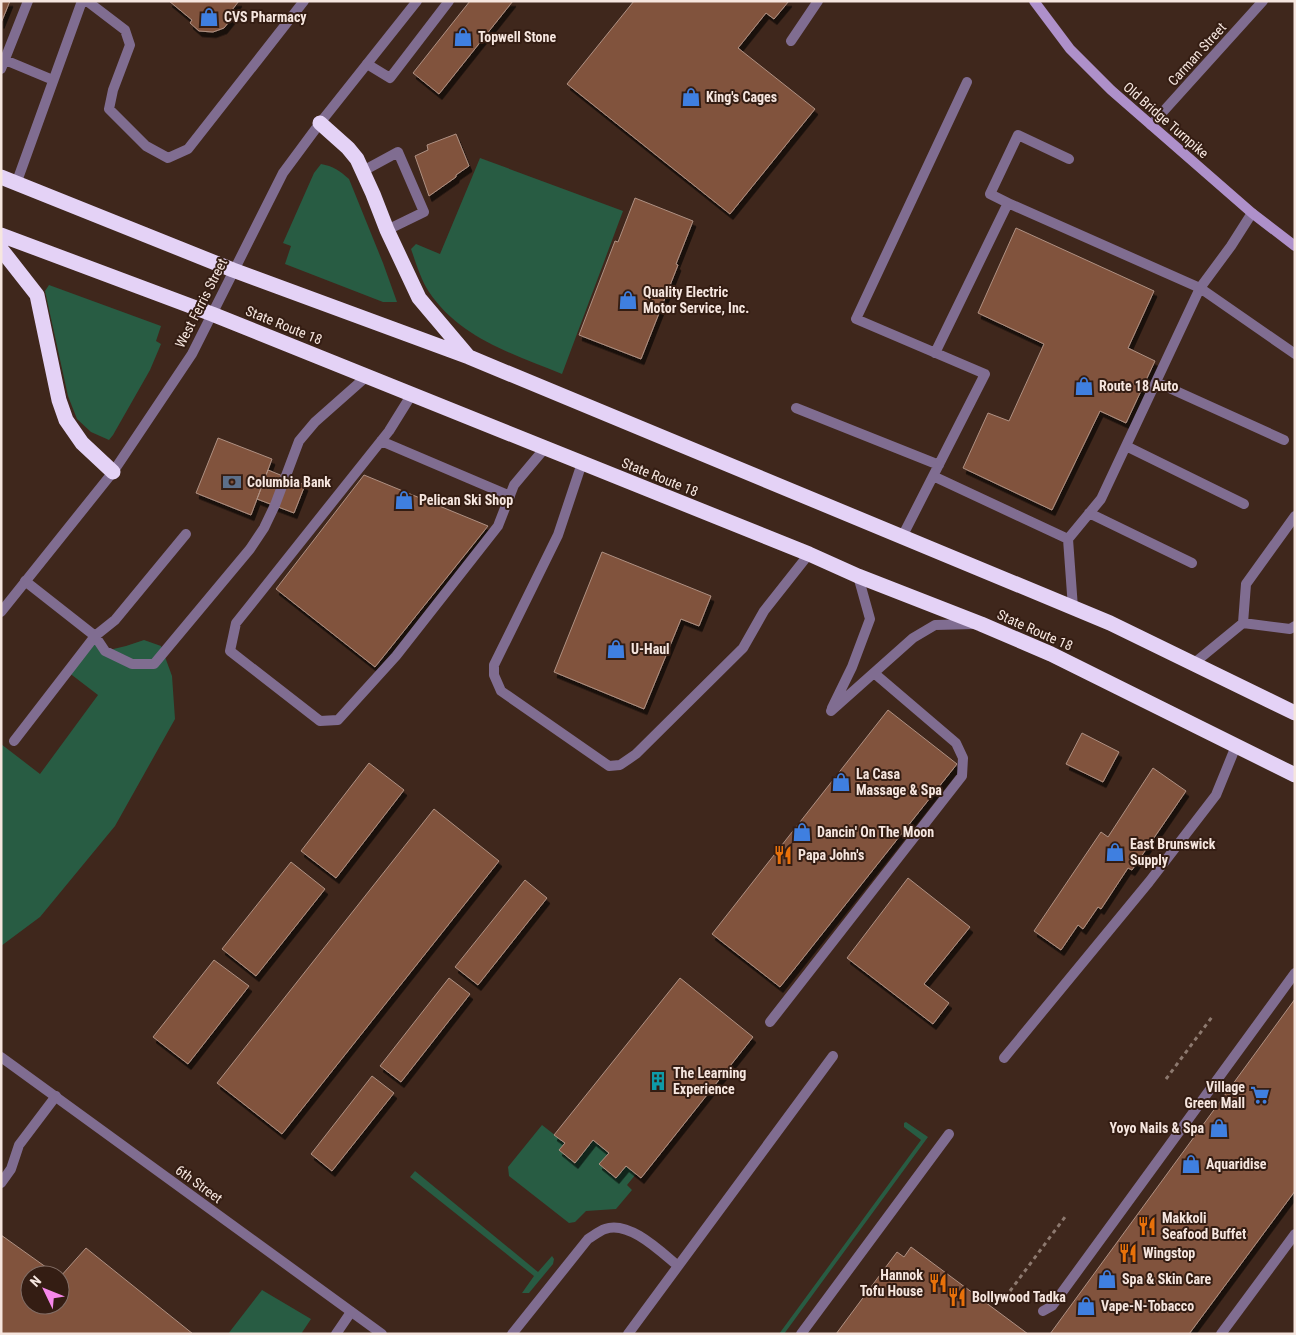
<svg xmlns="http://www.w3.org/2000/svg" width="1296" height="1335" viewBox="0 0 1296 1335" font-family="'Roboto Condensed',sans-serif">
<defs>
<filter id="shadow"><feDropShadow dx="3" dy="5.5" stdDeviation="0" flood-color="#0009"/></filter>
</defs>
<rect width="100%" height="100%" fill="#3f271c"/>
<path fill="#285c43" d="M480,158L623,211L562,374C513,354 460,338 429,292C421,280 416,263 411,249L416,244L440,254Z
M321,164C333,166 340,171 349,179L383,263L397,302H383L285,264L291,246L283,243L314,173Z
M49,285L161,326L156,341L161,344L150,370L113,435L109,440L91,432L77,419L68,396L45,291Z
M95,636L105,651L126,646L144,640L161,646L172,676L175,719L115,826L40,917L1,946V744L40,774L98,695L68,672Z
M906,1122L928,1137L784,1334H779L921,1140L904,1127V1123Z
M542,1125L565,1143L560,1150L575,1163L593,1140L609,1153L599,1164L615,1178L626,1166L636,1174L627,1185L632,1190L616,1209L586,1211L575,1222L569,1223L509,1176L508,1167Z
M415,1171L538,1272L552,1256L554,1259L553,1264L529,1293H522L534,1276L410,1177Z
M262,1290L311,1319L301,1334H228Z"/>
<path fill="#81523c" stroke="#af9183" filter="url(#shadow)" d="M1,1H10L1,23Z
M169,1H239L228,15L232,18L224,28L213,32L199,31L190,23L192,20Z
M470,1H513L439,94L413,73Z
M634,1H789L774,19L766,13L738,48L815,109L730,214L567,84Z
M456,134L469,166L456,175V177L429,196L415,156L428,150L427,145Z
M635,198L693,221L676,264L678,265L641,359L579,335L615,241L618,242Z
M1016,228L1154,291L1128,348L1155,361L1126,423L1100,411L1052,510L963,468L988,413L1009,421L1044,344L978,313Z
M218,438L272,459L251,515L196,493Z
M268,470L305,485L294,513L257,499Z
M364,475L488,526L375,667L276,589Z
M602,552L711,596L699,626L681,619L644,709L554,672Z
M888,710L957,764L780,987L712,934Z
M1082,733L1119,752L1103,782L1066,764Z
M369,763L404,790L336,878L301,851Z
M1153,768L1186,791L1132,870L1128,868L1101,909L1098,907L1083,929L1078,925L1061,950L1034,931L1101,832L1108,837Z
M434,809L499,861L282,1134L217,1083Z
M291,862L325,889L256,976L222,949Z
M908,878L970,927L924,984L949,1003L933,1024L847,958Z
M525,880L547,898L478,985L455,967Z
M214,960L249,986L188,1064L153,1037Z
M449,978L470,994L401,1082L380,1066Z
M680,978L753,1037L641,1178L626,1166L616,1178L599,1164L609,1153L593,1140L575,1163L559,1150L565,1143L554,1135Z
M1295,999V1191L1189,1334H1050Z
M372,1076L394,1093L332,1171L311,1154Z
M1,1235L57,1275H30V1305H60V1277L86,1248L193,1334H1Z
M911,1247L1028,1334H836L897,1252L904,1257Z"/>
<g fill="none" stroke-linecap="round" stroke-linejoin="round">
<path stroke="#8d796f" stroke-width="3" stroke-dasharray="4 4" stroke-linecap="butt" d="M1166,1079L1212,1017
M1010,1291L1065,1217"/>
<path stroke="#806d91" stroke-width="10" d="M87,1L125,30L130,45L113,90L109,109L146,146L168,158L188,149L304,1
M791,41L818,1
M5,60L53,80
M367,64L390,78L449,1
M1,69L28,1
M363,171L398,152L424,212L387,230
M16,184L82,1
M1008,203L990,194L1018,135L1069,159
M935,353L1008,203L1200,288L1295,354
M1156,382L1284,440
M412,394L389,431L236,623L230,651L320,721L338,720L396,656L498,526L514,485L545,448
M796,408L939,465
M381,441L510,496
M1126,446L1244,504
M582,463L558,535L494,665V675L501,691L609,766L620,765L636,754L743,648L764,611L809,554
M933,476L1068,539
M1089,513L1192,563
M902,537L985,374L856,319L967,82
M25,581L95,636L105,651L132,664H154L250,549L264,528L275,505L299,441L315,422L367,376
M1073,608L1068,539L1101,499L1200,288L1231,246L1252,213
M1243,623L1290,629L1295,626
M1193,664L1243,623L1246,584L1295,516
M832,708L852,667L870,619L858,576
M831,711L913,638L935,625L974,624
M14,741L95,636L115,620L186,534
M770,1022L962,776L963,758L956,743L874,673
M1004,1058L1149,882L1216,795L1236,746
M1,1183L11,1169L19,1145L56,1096
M1043,1311L1052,1306L1295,973
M336,1334L351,1312
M512,1334L588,1239C593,1236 599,1231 605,1229C629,1220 661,1252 678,1266
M628,1334L833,1056
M801,1334L949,1134
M1221,1334L1295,1234"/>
<path stroke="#806d91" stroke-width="10" d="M1151,125L1263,1
M1,612L113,472L192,354L283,173L320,123L417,1
M1,1057L382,1334"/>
<path stroke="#ae90ca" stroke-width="10" d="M1034,1L1070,49L1111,90L1252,213L1295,246"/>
<path stroke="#e4d2f6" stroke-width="15" d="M320,123L348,148L357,159L373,194L387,230L419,298L468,356
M1,177L233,270L469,357L1110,623L1295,713
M1,235L212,314L809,554L858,576L981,624L1051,654L1295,775
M1,249L37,295L59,400L66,420L82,443L113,472"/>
</g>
<defs>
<g id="shop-bare" transform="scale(1.5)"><path d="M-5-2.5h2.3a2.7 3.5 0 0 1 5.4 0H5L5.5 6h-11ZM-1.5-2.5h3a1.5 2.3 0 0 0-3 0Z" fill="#3f7fe0" stroke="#341d13" stroke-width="2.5" paint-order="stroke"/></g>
<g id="bank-bare" transform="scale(1.5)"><path d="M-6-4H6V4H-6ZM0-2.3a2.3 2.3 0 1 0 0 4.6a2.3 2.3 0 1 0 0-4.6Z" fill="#5c6f8a" stroke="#341d13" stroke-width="2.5" paint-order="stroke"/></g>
<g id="restaurant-bare" transform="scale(1.5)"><path d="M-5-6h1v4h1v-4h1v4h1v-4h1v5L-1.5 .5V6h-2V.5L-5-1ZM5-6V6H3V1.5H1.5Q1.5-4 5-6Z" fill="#e8710a" stroke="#341d13" stroke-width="2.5" paint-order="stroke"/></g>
<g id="building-bare" transform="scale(1.5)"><path d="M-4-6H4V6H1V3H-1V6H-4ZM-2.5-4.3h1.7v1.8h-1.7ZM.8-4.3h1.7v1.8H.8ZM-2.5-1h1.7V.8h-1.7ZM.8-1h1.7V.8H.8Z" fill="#0f9aa8" stroke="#341d13" stroke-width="2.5" paint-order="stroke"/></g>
<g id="supermarket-bare" transform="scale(1.5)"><path d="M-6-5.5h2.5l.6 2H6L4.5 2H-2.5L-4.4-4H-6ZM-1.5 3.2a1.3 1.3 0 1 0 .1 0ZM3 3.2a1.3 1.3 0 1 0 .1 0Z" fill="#3f7fe0" stroke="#341d13" stroke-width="2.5" paint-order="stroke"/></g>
</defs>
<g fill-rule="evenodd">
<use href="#shop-bare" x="209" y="17"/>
<use href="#shop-bare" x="463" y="37"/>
<use href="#shop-bare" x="691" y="97"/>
<use href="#shop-bare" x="628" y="300"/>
<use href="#shop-bare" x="1084" y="386"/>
<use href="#bank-bare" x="232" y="482"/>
<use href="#shop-bare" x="404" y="500"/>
<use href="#shop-bare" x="616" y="649"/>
<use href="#shop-bare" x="841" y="782"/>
<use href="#shop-bare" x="802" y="832"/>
<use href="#shop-bare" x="1115" y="852"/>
<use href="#restaurant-bare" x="783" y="855"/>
<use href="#building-bare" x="658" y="1081"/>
<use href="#supermarket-bare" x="1260" y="1095"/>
<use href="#shop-bare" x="1219" y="1128"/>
<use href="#shop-bare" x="1191" y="1164"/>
<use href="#restaurant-bare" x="1147" y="1226"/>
<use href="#restaurant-bare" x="1128" y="1253"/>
<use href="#shop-bare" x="1107" y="1279"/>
<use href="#restaurant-bare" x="938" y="1283"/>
<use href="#restaurant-bare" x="957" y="1297"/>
<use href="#shop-bare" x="1086" y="1306"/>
</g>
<g text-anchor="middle" stroke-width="4" stroke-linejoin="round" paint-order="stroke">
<g font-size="14" font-weight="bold" fill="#f6e6df" stroke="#341d13" text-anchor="start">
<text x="224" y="22">CVS Pharmacy</text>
<text x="478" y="42">Topwell Stone</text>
<text x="706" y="102">King's Cages</text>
<text x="643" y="297">Quality Electric<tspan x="643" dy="16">Motor Service, Inc.</tspan></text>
<text x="1099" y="391">Route 18 Auto</text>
<text x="247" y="487">Columbia Bank</text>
<text x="419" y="505">Pelican Ski Shop</text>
<text x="631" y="654">U-Haul</text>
<text x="856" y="779">La Casa<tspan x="856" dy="16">Massage &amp; Spa</tspan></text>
<text x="817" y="837">Dancin' On The Moon</text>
<text x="1130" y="849">East Brunswick<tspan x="1130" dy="16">Supply</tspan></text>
<text x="798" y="860">Papa John's</text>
<text x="673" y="1078">The Learning<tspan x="673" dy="16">Experience</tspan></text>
<text x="1245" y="1092" text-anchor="end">Village<tspan x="1245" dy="16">Green Mall</tspan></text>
<text x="1204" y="1133" text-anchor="end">Yoyo Nails &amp; Spa</text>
<text x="1206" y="1169">Aquaridise</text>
<text x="1162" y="1223">Makkoli<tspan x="1162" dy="16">Seafood Buffet</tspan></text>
<text x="1143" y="1258">Wingstop</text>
<text x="923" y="1280" text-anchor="end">Hannok<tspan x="923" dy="16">Tofu House</tspan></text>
<text x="1122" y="1284">Spa &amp; Skin Care</text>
<text x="972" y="1302">Bollywood Tadka</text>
<text x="1101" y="1311">Vape-N-Tobacco</text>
</g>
<g font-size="14" fill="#f6e6df" stroke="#341d13">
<text transform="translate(1197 54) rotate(-48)" y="5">Carman Street</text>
<text transform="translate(1166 120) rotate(41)" y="5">Old Bridge Turnpike</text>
<text transform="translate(201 303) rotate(-63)" y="5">West Ferris Street</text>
<text transform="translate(284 325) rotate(22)" y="5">State Route 18</text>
<text transform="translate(660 477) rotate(22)" y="5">State Route 18</text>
<text transform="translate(1035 630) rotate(24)" y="5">State Route 18</text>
<text transform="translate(199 1184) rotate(36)" y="5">6th Street</text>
</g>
</g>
<rect width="1296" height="1335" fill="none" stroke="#f6e6df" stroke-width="5"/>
<g transform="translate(45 1290) rotate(313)"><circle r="24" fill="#341d13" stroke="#826d65"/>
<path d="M0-4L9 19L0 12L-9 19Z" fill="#f788eb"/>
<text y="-8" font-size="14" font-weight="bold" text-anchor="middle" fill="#f6e6df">N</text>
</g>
</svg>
